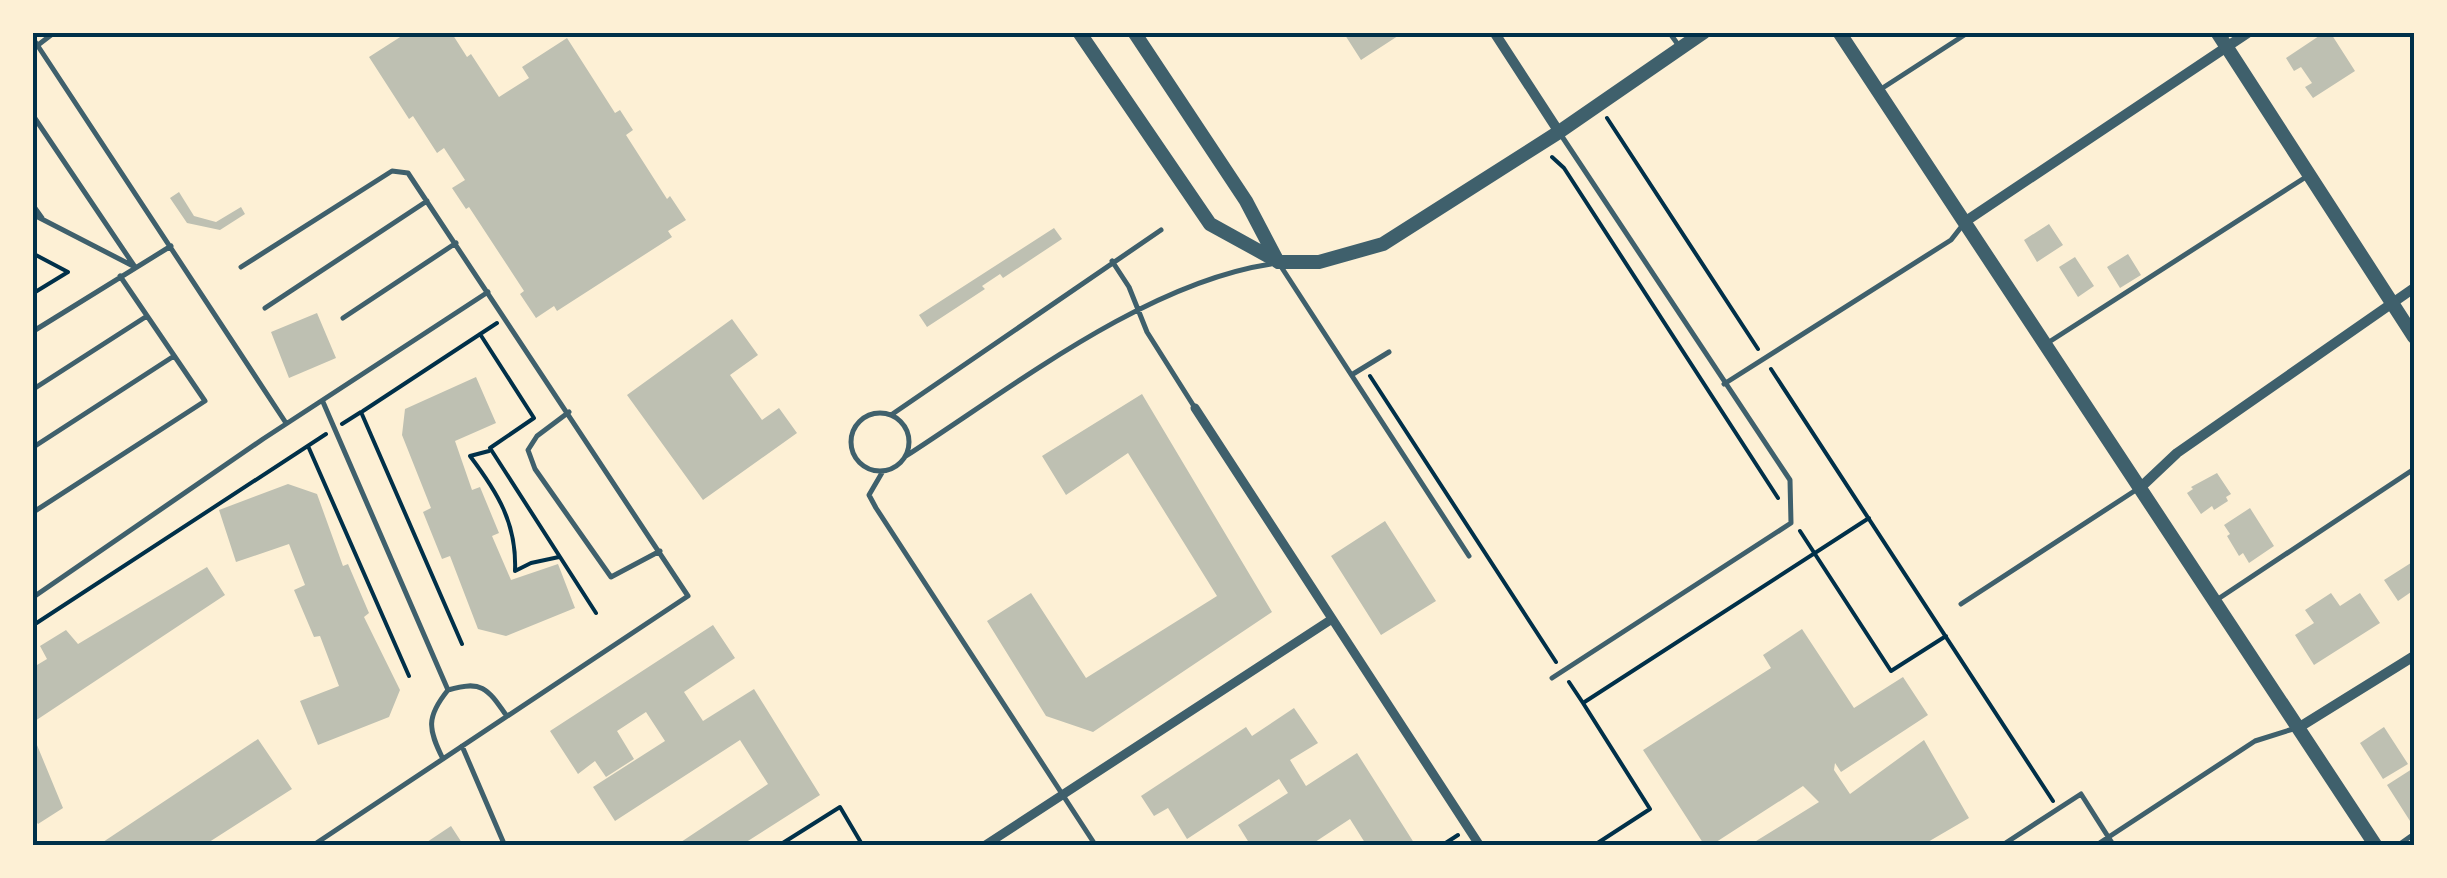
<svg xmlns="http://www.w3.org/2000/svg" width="2447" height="878" viewBox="0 0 2447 878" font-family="Figtree,sans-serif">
<rect width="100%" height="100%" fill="#fdf0d5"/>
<path fill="#bec0b2" d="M408,32H451L467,57L471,54L499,97L529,78L522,67L567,38L615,113L620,110L633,130L626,135L667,199L670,196L686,220L668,231L672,237L557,311L554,306L536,318L520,294L524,291L469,207L466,209L452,188L465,180L444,148L437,153L413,116L409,119L369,57Z
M1348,32H1404L1361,60L1345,35Z
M2325,32H2330L2355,71L2313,98L2305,87L2312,83L2301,67L2294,71L2286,58Z
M179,192L194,216L216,222L241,207L245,214L220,230L187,223L170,198Z
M2049,224L2063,245L2037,262L2024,240Z
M1054,228L1062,239L1003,278L1000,274L982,286L985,289L927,327L919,315Z
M2128,254L2141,275L2120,288L2107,267Z
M2075,257L2094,286L2078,297L2059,267Z
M317,313L336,358L289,378L271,332Z
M732,319L758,355L730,375L762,420L779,408L797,433L703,500L627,395Z
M476,377L496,423L455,441L472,490L480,487L499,533L492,536L511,580L558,564L575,608L506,636L478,629L450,556L442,559L423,512L431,508L402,435L405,409Z
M1142,394L1272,612L1093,732L1046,716L987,621L1031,593L1086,678L1217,596L1128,453L1066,495L1042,456Z
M2217,473L2231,494L2226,497L2228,501L2214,510L2212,506L2201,514L2187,493L2193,489L2191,487Z
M288,484L317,494L343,566L348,564L369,613L364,617L400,690L389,717L318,745L300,701L339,686L320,636L314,637L294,590L305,585L289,544L236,562L219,510Z
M2250,508L2274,546L2249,563L2243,553L2239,556L2227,536L2230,534L2224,525Z
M1385,521L1436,601L1381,635L1331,556Z
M2414,561V590L2398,601L2384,580Z
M207,567L225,595L32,723V668L47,659L40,646L66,630L78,644Z
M2331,593L2340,606L2360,593L2380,623L2314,665L2295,635L2314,623L2305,610Z
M713,625L735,658L684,692L703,721L754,689L820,795L740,846H675L768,784L740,740L615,821L593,787L665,741L646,712L617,731L634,759L606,777L595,761L578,774L550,731Z
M1802,629L1854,708L1903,677L1928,715L1841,772L1835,763L1834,770L1850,794L1924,740L1969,818L1921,846H1748L1819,802L1803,786L1710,846H1705L1643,750L1771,668L1763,655Z
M1294,708L1318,743L1290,760L1306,786L1357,753L1416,846H1367L1350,819L1309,846H1251L1238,825L1288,793L1279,779L1187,839L1168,808L1154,816L1141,796L1246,727L1252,736Z
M2384,727L2408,764L2383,779L2360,743Z
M32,733L63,808L38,824L32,816Z
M258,739L292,789L203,846H97Z
M2412,769L2414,773V818L2410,821L2387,785Z
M451,826L464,846H421Z"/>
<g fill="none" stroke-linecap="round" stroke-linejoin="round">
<path stroke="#003049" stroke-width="4" d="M1607,118L1758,349
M1552,157L1564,168L1778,498
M32,253L68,272L32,294
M480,334L534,418L490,448L596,613
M1771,369L2053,801
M1370,376L1556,662
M363,411L497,323
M342,424L361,412L462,644
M308,446L409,676
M489,451L470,456C498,493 517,524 515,571L531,563L559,557
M1800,531L1891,671L1946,636
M32,626L326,434
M1569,682L1583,703
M778,846L840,807L863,846
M1441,846L1458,835
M1593,846L1650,809L1583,703L1869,518"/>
<path stroke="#3f606c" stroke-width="5" d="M1669,32L1679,46
M32,37L286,423
M38,45L55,32
M1881,89L1969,32
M32,114L135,267L32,214
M32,204L42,218
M1112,261L1129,287L1147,332L1195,408
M1280,265L1469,556
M241,267L392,171L408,173L688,596L312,846
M265,308L427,201
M343,318L456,243
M32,332L171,246
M2049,342L2309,175
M1353,374L1389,352
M1724,384L1951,240L1962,226
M32,390L147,316
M323,402L448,690
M569,412L537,436L528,450L535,469L611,577L660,551
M851 442a29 29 0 1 1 58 0a29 29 0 1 1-58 0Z
M891,415L1161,230
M32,448L174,356
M906,456C1013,387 1145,283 1271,264
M883,471L869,495L876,508L1096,846
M32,513L205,401L120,276
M32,598L263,439L488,292
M2218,599L2414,469
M1961,604L2139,488
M1552,678L1791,523L1790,480L1561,135
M462,746L505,846
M443,759C428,729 426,717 448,690C482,680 487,688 506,715
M2001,846L2081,794L2114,846
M2095,846L2255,741L2293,729
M2397,846L2414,834"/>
<path stroke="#3f606c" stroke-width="9" d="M1195,408L1480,846
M984,846L1332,619"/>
<path stroke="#3f606c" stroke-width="10" d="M1494,32L1559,132
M1966,221L2249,32
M2141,487L2177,453L2414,288
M2298,728L2414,656"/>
<path stroke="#3f606c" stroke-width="14" d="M1079,32L1210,224L1279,262
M1134,32L1246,201L1278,262
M1839,32L2376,846
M2217,32L2414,337
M1279,262H1319L1383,244L1559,132L1704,32"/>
</g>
<rect width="2447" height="878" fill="none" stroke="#fdf0d5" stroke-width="70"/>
<rect x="35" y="35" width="2377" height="808" fill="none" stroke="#003049" stroke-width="4"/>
</svg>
